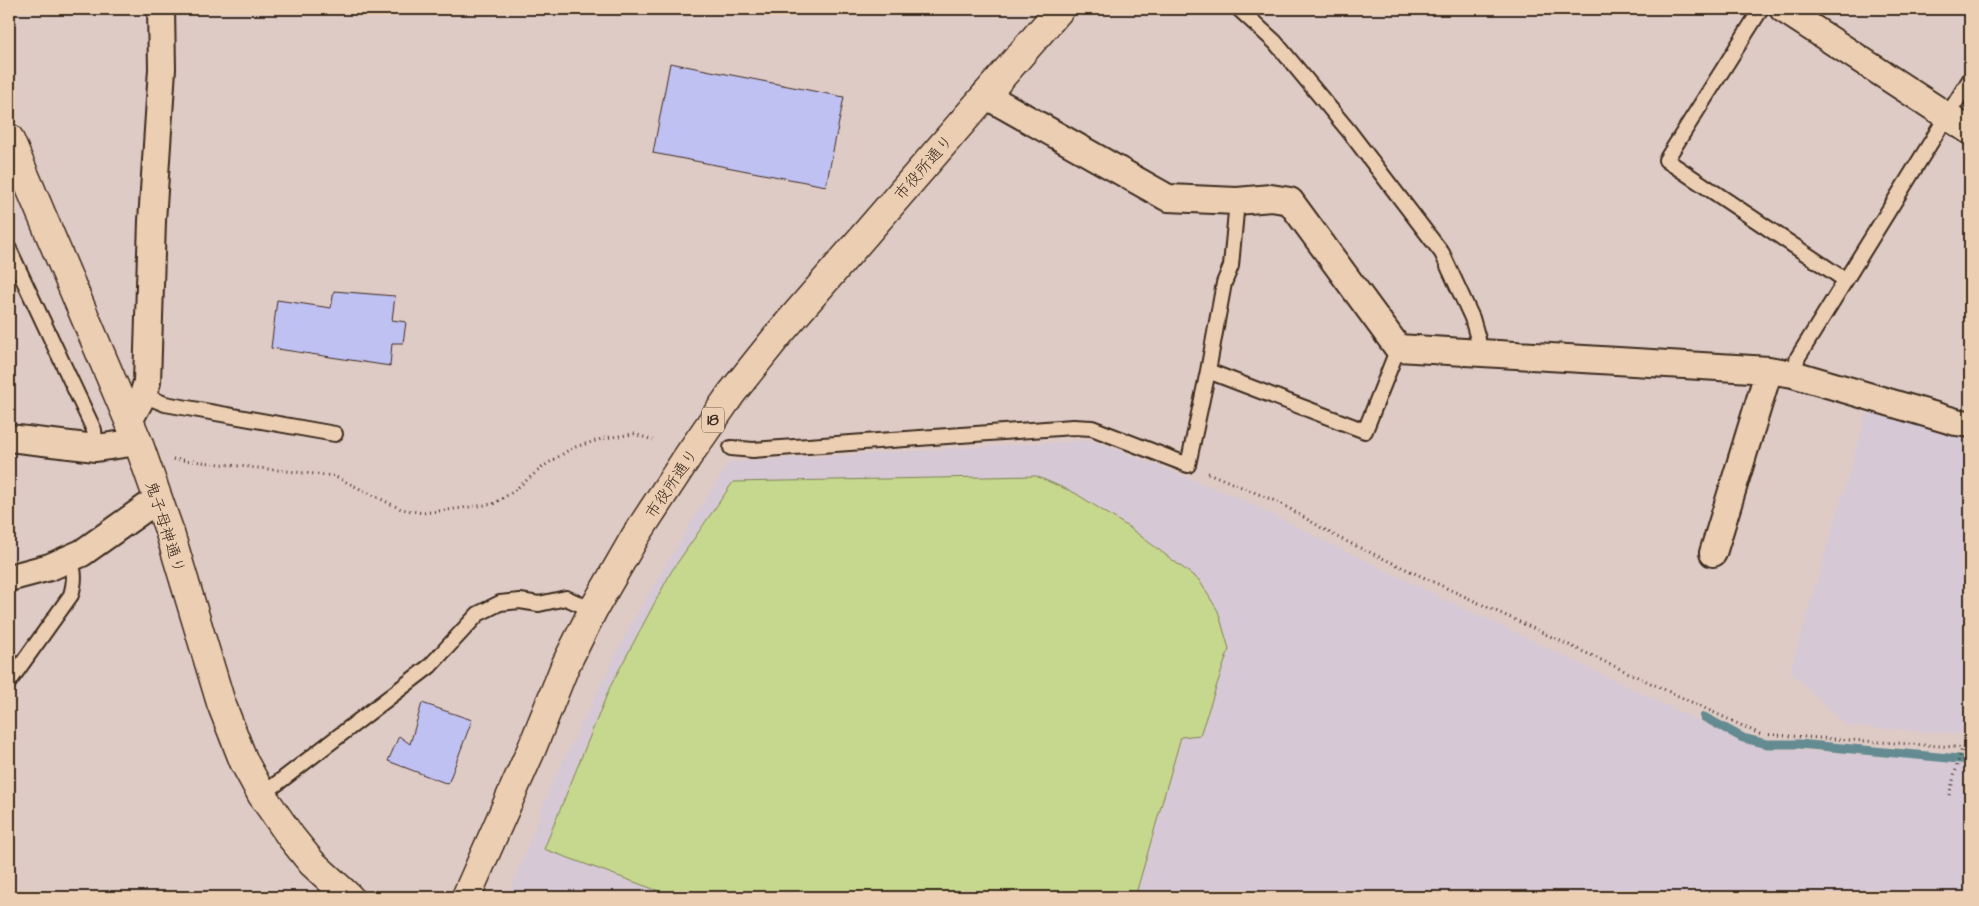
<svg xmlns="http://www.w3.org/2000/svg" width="1979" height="906" viewBox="0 0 1979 906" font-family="'Architects Daughter','Klee One',sans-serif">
<rect width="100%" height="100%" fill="#dfcbc6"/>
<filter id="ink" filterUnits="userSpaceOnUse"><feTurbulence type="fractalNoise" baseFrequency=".02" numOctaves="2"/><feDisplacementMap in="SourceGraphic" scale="10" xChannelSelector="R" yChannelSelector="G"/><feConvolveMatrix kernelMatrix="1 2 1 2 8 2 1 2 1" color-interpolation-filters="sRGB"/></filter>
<g filter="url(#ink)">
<path fill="#d6c8d4" d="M1870,403L1970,433V735L1847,726L1790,671Z
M1092,440L1247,501L1329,543L1739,740L1760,747L1970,763V897H508L552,783L632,622L699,509L730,462Z"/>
<path fill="#c5d88d" stroke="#808156" d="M1036,476L1075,493L1130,528L1199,580L1218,611L1229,649L1200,735L1181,737L1135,897H675L544,849L610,687L671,572L733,482Z"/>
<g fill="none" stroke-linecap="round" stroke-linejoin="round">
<path stroke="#648b91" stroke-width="9" d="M1704,717L1743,738L1767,744H1799L1970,760"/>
</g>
<path fill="#c0c1f3" stroke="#3b2a1e" d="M670,63L844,97L826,186L653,153Z
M334,291L395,296L392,320L406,322L403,343H392L390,366L271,348L277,300L331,308Z
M422,703L472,720L448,784L388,761L399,736L410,744Z"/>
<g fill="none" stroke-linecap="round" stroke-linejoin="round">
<g stroke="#3b2a1e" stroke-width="18">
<path id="lane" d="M1239,9L1275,42L1348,130L1442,253L1472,318L1478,339L1476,352
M1761,9L1666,160L1845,280
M9,249L94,430L96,448
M1208,371L1365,431L1398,348
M1793,374L1798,357L1970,79
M143,395L165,404L335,434
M731,448L753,450L1073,427L1092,428L1188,465L1208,371L1224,283L1231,266L1237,201
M9,682L71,595C75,581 75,572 70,559
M262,795L430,666L478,614L500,603L520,601L539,604L566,598L593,610"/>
</g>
<g stroke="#3b2a1e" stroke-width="30">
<path id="street" d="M1783,9L1970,131
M985,95L1168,198L1237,201L1271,198L1290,201L1398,348L1769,370L1793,374L1956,422L1970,424
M129,421L143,395L147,382L152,221L162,69L161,9
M9,438L96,448L138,442
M1713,553L1769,370
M9,578L50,567L82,553L158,499"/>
</g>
<g stroke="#3b2a1e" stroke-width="31">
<path id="secondary" d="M9,138L138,442L169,530L221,703L244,762L262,795L291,837L312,863L349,897"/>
</g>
<g stroke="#3b2a1e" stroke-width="31">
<path id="primary" d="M466,897L532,748L565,666L593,610L635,537L688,456L731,394L779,334L1060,9"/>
</g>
<path stroke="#3b2a1e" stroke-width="3" stroke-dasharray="1 4" stroke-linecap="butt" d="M173,459L334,476L401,509L423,513L493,504L511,493L544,466L572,448L605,438L634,434L653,440
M1208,473L1280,503L1337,537L1760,734L1970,748
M1949,795L1962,748"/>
<use href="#lane" stroke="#eccfb3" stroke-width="14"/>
<use href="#street" stroke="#eccfb3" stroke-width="26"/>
<use href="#secondary" stroke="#eccfb3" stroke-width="28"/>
<use href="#primary" stroke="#eccfb3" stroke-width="28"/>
</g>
</g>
<g text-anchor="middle" stroke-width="4" stroke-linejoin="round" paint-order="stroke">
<rect fill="#eccfb3" stroke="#705c4b" stroke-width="1" x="702" y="407.5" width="22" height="25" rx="4"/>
<g font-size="15" font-weight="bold" fill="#3b2a1e">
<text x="713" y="425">18</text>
</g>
<g font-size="16" fill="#3b2a1e" stroke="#eccfb3">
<text transform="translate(923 167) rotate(-49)" y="6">市役所通り</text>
<text transform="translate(671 483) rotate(-56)" y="6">市役所通り</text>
<text transform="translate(166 527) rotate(72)" y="6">鬼子母神通り</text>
</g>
</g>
<rect width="1979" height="906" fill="none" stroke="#eccfb3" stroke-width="30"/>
<rect x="15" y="15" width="1949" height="876" fill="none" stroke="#3b2a1e" stroke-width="2" filter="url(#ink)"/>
</svg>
